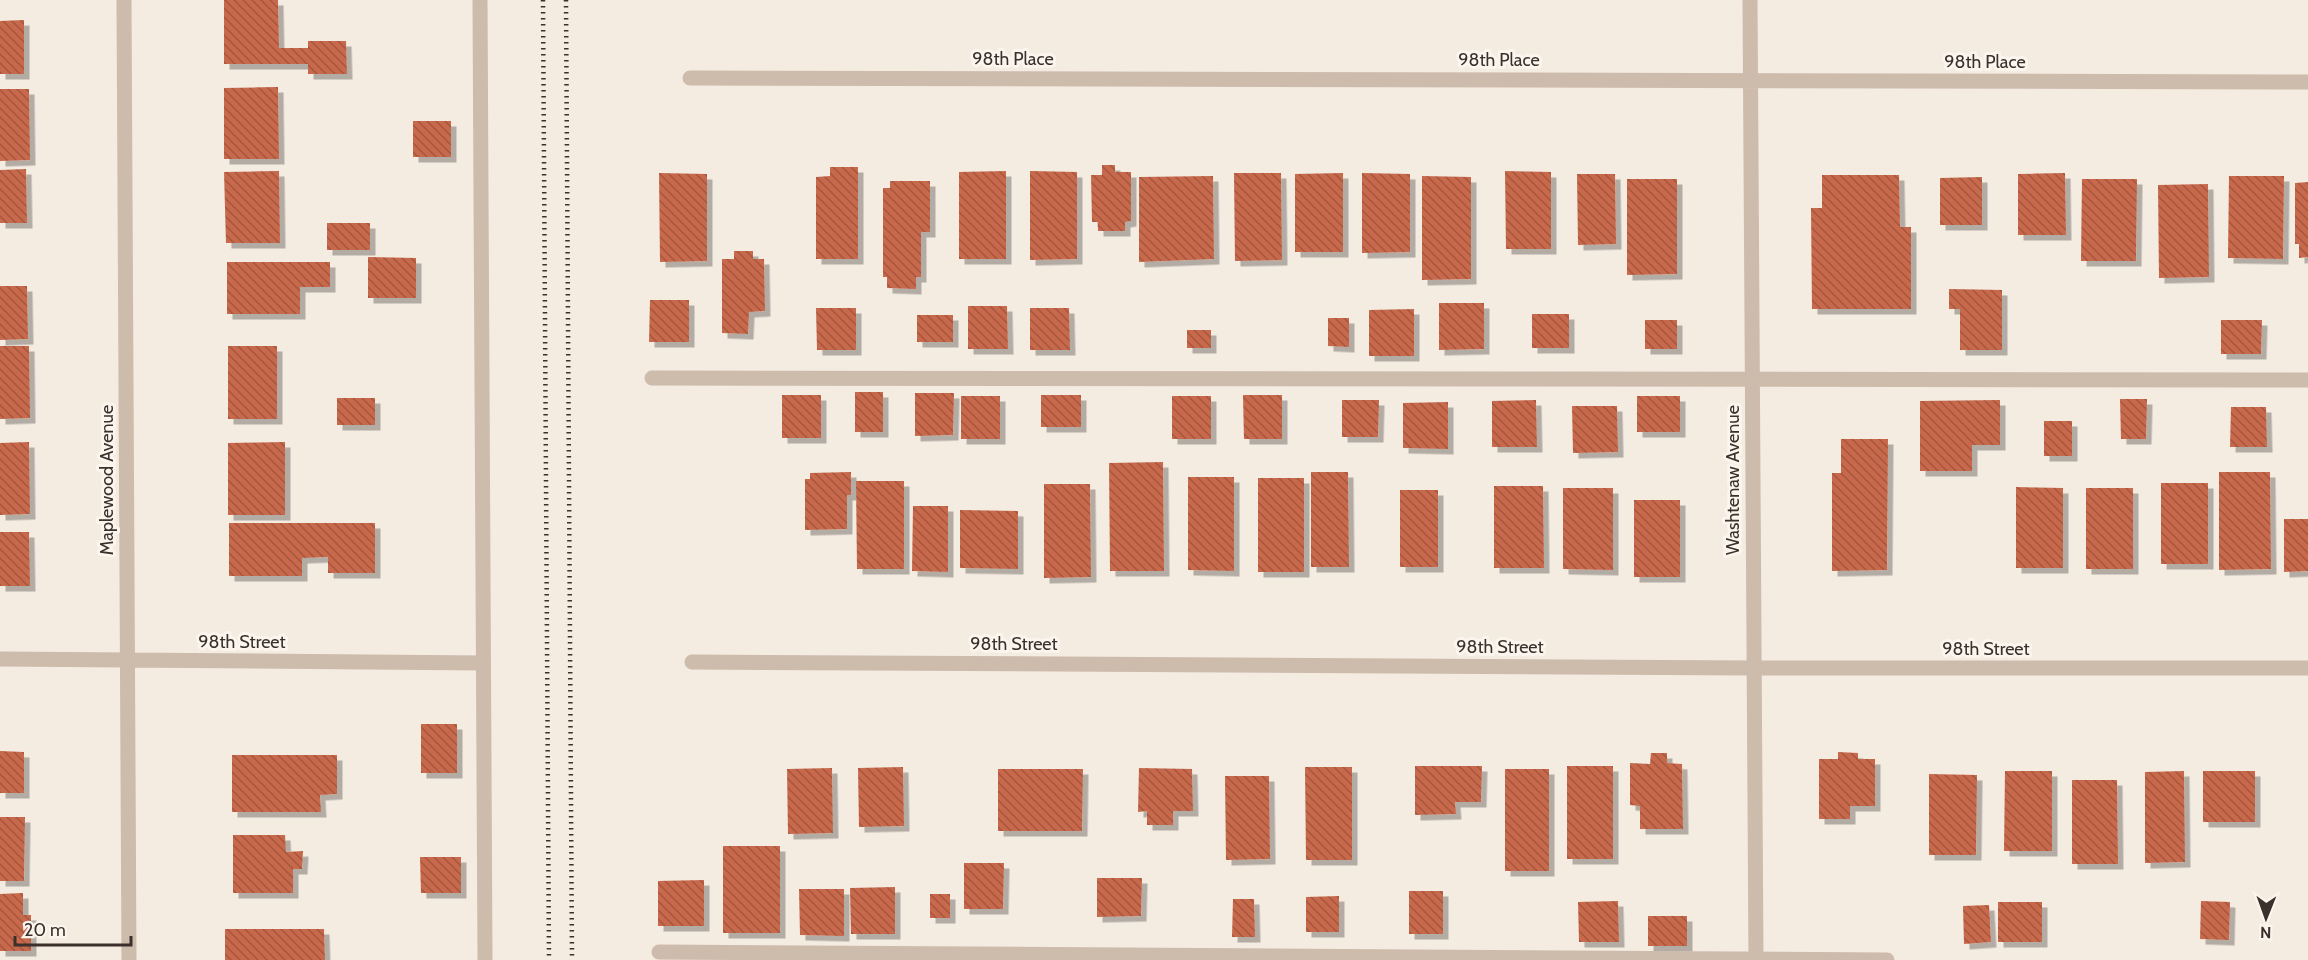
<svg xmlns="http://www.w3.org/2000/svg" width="2308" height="960" viewBox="0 0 2308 960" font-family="Cabin,sans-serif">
<defs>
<pattern id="building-back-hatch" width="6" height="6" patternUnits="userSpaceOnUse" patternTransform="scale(1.5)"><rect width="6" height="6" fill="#c8694b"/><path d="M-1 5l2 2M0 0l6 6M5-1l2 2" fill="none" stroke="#a4573f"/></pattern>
<filter id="shadow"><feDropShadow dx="5.5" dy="5.5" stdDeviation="0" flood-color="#0004"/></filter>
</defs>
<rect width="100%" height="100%" fill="#f4ebe1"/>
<path fill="url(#building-back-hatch)" filter="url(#shadow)" d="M224,0H278L279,48H308V41H346L347,74H308V64H224Z
M24,20V74H0V21Z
M278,87L279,159H224V88Z
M0,89H29L30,160L0,161Z
M413,121H451V157H413Z
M1102,165H1115V172H1131V221L1125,222V231H1098V222H1092L1091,175H1102Z
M830,167H858V259H816V177L830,176Z
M26,169L27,223H0V170Z
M279,171L280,243H226L224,172Z
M1006,171V259H959V172Z
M1030,171L1077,172V259L1030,260Z
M1505,171L1551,172V249H1506Z
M659,173L707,174V261L660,262Z
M1234,173H1281L1282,260L1235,261Z
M1343,173V252H1295V174Z
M1362,173L1410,174V252L1362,253Z
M2065,173L2066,235H2018V174Z
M1577,174H1615L1616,244L1578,245Z
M1822,175H1899L1900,227H1911V309H1812L1811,208H1822Z
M1213,176L1214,259L1139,262V177Z
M1422,176L1471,177V279L1422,280Z
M2229,176H2284L2283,259L2228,258Z
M1982,177V225H1940V178Z
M1627,179H1677V274L1627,275Z
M2082,179H2137L2136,261H2081Z
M890,181H930V232H921V277H916V289L887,288V277H883V188H890Z
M2308,182V257L2299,258V244H2295V183Z
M2208,184L2209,277L2159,278L2158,185Z
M327,223H370V250H327Z
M734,251H753V259H764L765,311L749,312L748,334L722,333V259H734Z
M368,257L416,258V298H368Z
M227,262H330V287H300V314H227Z
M0,286H27L28,339L0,340Z
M1949,289L2002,290V350H1960V309H1949Z
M650,300H689V342H649Z
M1439,303H1484V349L1439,350Z
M968,306H1007L1008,349H968Z
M816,308H856V350H817Z
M1030,308H1069L1070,350H1030Z
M1414,309V356H1369V310Z
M1532,314H1569V348H1532Z
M917,315H953V342H917Z
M1328,318H1349V347L1328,346Z
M1645,320H1677V349H1645Z
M2221,320H2262L2261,354H2221Z
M1187,330H1211V348H1187Z
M0,346H29L30,418L0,419Z
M228,346H277V419H228Z
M855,392H883V432H855Z
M915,393H954L953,435L915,436Z
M782,395H821V438H782Z
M1041,395H1081V427H1041Z
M1243,395H1282V439H1244Z
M961,396H1000V439H961Z
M1172,396H1211V439H1172Z
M1637,396H1680V432H1637Z
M337,398H375V425H337Z
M2120,399H2147L2146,439H2121Z
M1342,400H1379L1378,437H1342Z
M1536,400L1537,447H1492V401Z
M2000,400V445H1972V471H1920V401Z
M1448,402V449L1403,448V403Z
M1572,406H1617L1618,452L1573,453Z
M2231,407H2266L2267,447H2230Z
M2044,421H2072V456H2044Z
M1841,439H1888L1887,570L1832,571V473H1841Z
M29,442L30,514L0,515V443Z
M285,442V515H228V443Z
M1163,462L1164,571H1110L1109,463Z
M851,472V495H847V529L805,530V479H810V473Z
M1311,472H1348L1349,567H1311Z
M2219,472H2270L2271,569L2219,570Z
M1188,477H1234V571L1188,570Z
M1258,478H1304V572H1258Z
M856,481H904V569H857Z
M2161,483H2208V564H2161Z
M1044,484H1090L1091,577L1044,578Z
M1494,486H1543L1544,568H1494Z
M2016,487L2063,488V568H2016Z
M1563,488H1613V570L1563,569Z
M2086,488H2133V569H2086Z
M1400,490H1438V567H1400Z
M1634,500H1680V577H1634Z
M913,506H948V572L912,571Z
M960,510L1018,511V569L960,568Z
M2284,519H2308V571L2284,572Z
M229,523H375V573H328V557L302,558V576H229Z
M0,532H29L30,586H0Z
M421,724H457V773H421Z
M0,751L24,752V793H0Z
M1838,752L1858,753V759H1875V806H1850V819H1819V759H1838Z
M1651,753H1667V763L1682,764L1683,829H1640V806L1630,805V763L1650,764Z
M232,755H337V794L320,795L321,812H232Z
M1415,766H1482L1481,802H1455L1456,814L1415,815Z
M1567,766H1613V859H1567Z
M903,767L904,826L859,827L858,768Z
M1305,767H1352V860H1306Z
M832,768L833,833L788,834L787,769Z
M1139,768L1192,769L1193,811H1173V825H1147V811L1138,812Z
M998,769H1083L1082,831H998Z
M1505,769H1549V871H1505Z
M2005,771H2052V851H2004Z
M2184,771L2185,862L2145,863V772Z
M2203,771H2255V822H2203Z
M1929,774L1977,775L1976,855H1929Z
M1225,776H1269L1270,859L1226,860Z
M2072,780H2117L2118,864H2072Z
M0,817H25L24,881H0Z
M233,835H285L286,852L303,851L302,869H293V893H233Z
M723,846H780V933H723Z
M420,857H461V893H421Z
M964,863H1004L1003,909H964Z
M1097,878H1142L1141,916L1097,917Z
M704,880V926H658V881Z
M895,887V934H851L850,888Z
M799,889H844V936L800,935Z
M1409,891H1443V934H1409Z
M23,893V915H31V951H0V894Z
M930,894H950V918H930Z
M1339,896V932H1306V897Z
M1233,899H1254L1255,937H1232Z
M1618,901L1619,942H1579L1578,902Z
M2201,901L2230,902L2229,940L2200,939Z
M1998,902H2042V942H1998Z
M1989,905L1991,942L1964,944L1963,906Z
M1648,916H1687V946H1648Z
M225,929H324L325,960H225Z"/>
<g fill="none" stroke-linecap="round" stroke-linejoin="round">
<path stroke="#cdbbac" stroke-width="15" d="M480,0L485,960
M652,378L2308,380
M659,952L1887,960"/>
<path stroke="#cdbbac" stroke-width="15" d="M124,0L129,960
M1750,0L1756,960
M690,78L2308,82
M0,659L483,663
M692,662L1754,668H2308"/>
<path stroke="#3b302b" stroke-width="4.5" stroke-dasharray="1.5 4.5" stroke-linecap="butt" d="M543,0L549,960
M566,0L572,960"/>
</g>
<g text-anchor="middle" stroke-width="6" stroke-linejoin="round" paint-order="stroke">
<g font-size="18" fill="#3b302b" stroke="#fbf5ee">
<text x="1013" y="65">98th Place</text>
<text x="1499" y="66">98th Place</text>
<text x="1985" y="68">98th Place</text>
<text transform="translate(107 480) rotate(-90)" y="6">Maplewood Avenue</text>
<text transform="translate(1733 480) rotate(-90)" y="6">Washtenaw Avenue</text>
<text x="242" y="648">98th Street</text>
<text x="1014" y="650">98th Street</text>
<text x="1500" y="653">98th Street</text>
<text x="1986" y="655">98th Street</text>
</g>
</g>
<g transform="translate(2266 918) rotate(181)" stroke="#fbf5ee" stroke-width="4.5" paint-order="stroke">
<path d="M0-4.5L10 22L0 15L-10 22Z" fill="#3b302b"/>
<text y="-9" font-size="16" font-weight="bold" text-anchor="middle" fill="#3b302b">N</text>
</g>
<path d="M15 936v9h116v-9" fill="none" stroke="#3b302b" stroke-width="3"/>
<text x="24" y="936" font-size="18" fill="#3b302b" stroke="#fbf5ee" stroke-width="4.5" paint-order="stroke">20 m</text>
</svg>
